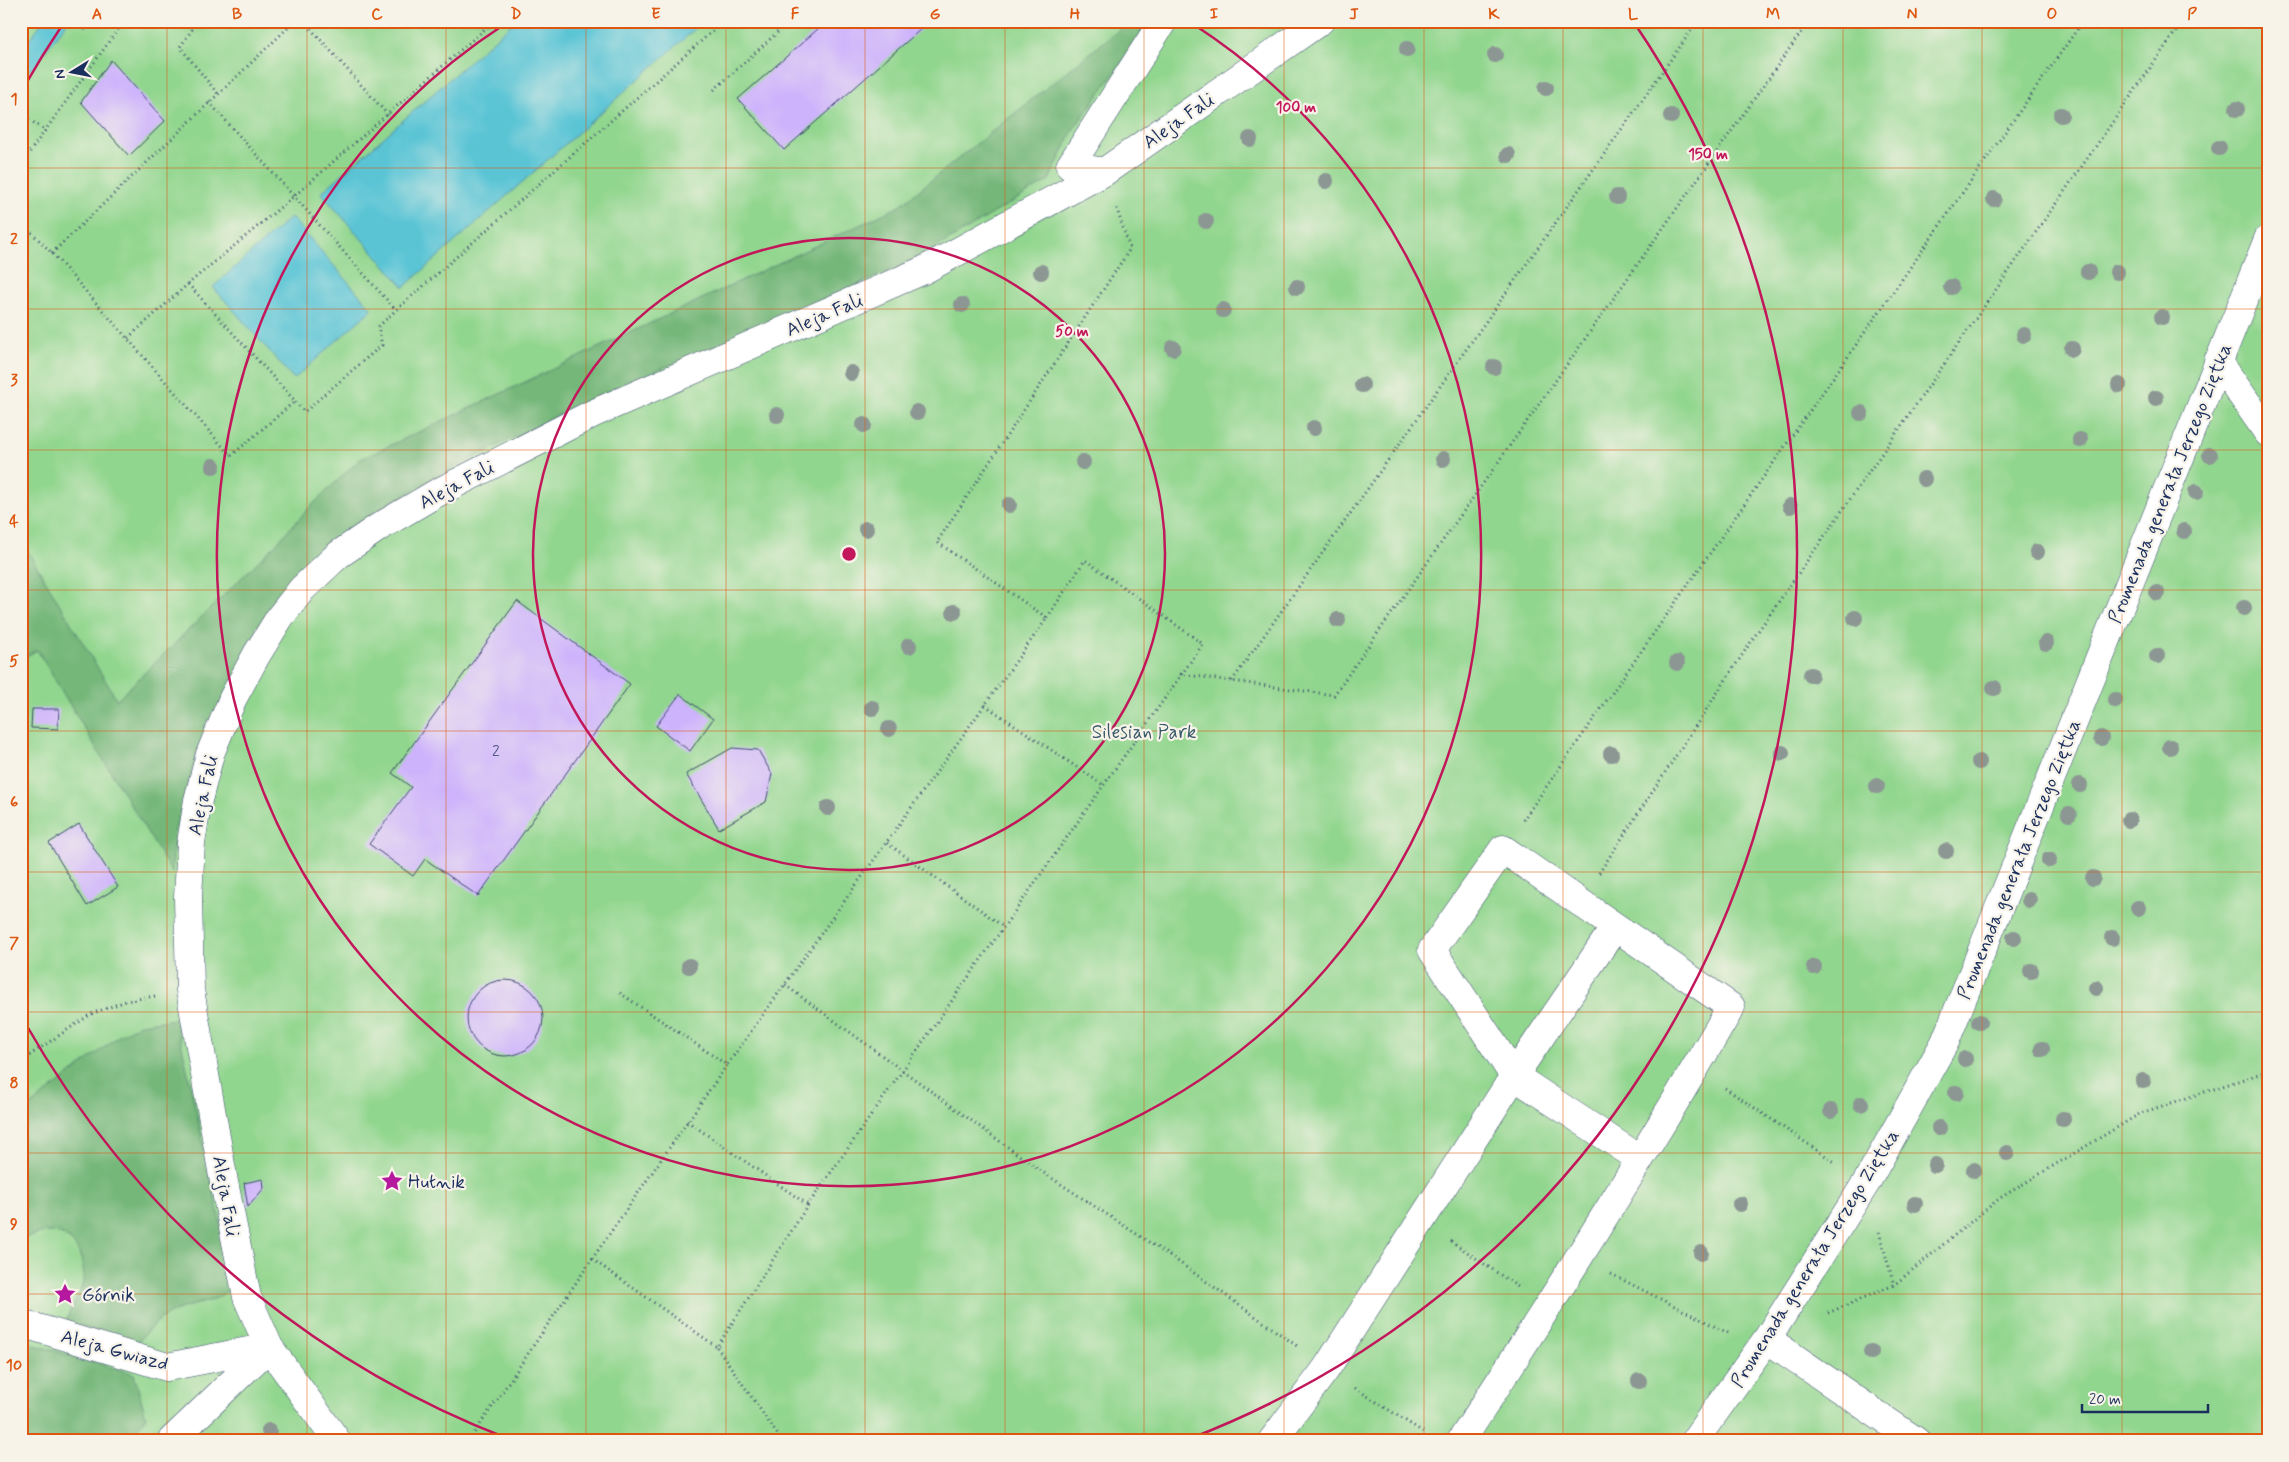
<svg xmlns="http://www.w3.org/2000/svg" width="2289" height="1462" viewBox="0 0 2289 1462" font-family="Mynerve,sans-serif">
<rect width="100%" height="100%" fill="#f7f3e8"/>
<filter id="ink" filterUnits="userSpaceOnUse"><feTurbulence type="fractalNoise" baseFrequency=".02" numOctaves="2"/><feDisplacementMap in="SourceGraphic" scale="10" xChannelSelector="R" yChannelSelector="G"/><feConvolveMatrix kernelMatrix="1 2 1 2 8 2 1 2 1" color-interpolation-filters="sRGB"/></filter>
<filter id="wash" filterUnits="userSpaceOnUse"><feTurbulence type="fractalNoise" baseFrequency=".0096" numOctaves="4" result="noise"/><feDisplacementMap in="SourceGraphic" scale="20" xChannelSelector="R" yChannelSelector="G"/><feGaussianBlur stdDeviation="1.12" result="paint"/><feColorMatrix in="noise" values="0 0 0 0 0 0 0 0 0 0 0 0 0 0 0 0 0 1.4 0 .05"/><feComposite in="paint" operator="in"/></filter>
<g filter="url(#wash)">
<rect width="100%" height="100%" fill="#f3e2c7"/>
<path fill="#91d68e" stroke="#568276" d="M21,21H2268V1441H21Z"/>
<path fill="#74b779" stroke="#48736c" d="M1130,21H1152L1073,130L1049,180L917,259L584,402L430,480L370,515L333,543L296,575L269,611L198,750L174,833L172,873L37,650L21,659V540L117,700L272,548L309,508L359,460L898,207Z
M176,1019L234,1285C210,1307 201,1300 175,1311C160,1317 146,1331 137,1344L66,1321C70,1308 78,1298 82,1286C88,1266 76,1232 51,1232C41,1232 31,1236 21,1239V1113L120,1035L140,1024Z
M21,1341L134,1374L146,1417L127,1441H21Z"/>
<path fill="#5ac4d5" stroke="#3a7a9a" d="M43,21H68L33,68L21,74V51Z
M515,21H704L404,287L321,193Z
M291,217L372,309L294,379L213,287Z"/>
<g id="blocks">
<path fill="#cdb2fc" d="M827,21H930L784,150L738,99Z
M111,60L165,121L129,156L81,102Z
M517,601L630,684L478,896L425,859L413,876L369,844L411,787L392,773Z
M680,694L713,719L690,751L656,726Z
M32,709H59L58,729L31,728Z
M732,748L758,750L772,774L766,802L719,829L686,774Z
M79,824L118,887L87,906L49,843Z
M467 1018a38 38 0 1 1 76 0a38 38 0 1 1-76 0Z
M263,1179L264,1188L248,1207L244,1183Z"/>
</g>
</g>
<g filter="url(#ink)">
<use href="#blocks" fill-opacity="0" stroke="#3b4a6e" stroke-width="1"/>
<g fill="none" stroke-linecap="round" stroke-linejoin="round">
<g stroke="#3b4a6e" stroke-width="29">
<path id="minor" d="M1104,172L1070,166L1163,21
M2218,361L2268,433
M21,1323L167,1367L269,1347
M1767,1339L1916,1441
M171,1441L269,1347
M337,1441L269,1347L247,1297L224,1182L190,990L188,897L191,843L198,800L210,754L233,698L257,654L280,617L302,589L338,555L379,527L435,494L592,414L924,270L1104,172L1320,21
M1272,1441L1326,1369L1514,1076L1615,927
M1461,1441C1554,1298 1646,1154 1731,1007L1503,849L1432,950L1514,1076L1640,1159
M1694,1441L1767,1339L1866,1183L1945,1042L2268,239"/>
</g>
<path stroke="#3b4a6e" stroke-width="3" stroke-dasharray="1 4" stroke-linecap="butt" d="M198,21L180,47L218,94
M304,21L388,115
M84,30L90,21
M714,90L790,21
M209,102L396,310
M21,114L46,131
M21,164L124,21
M21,222L52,253L231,456L295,401L304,412L382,345L378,327L396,310L724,21
M52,253L295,21
M188,284L295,401
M128,338L188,284L293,197L494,21
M1180,674L1334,695L1809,21
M1232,681L1698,21
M985,705L1103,785
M1523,820L2083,21
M887,843L1004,927
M1599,873L1752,640L2183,21
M785,985L1038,1169L1176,1260L1297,1346
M620,993L727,1065L1047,618L937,542L1130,249L1116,206
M21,1061L91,1014L126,1001L155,996
M1725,1088L1836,1163
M687,1121L808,1205
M1879,1232L1894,1285
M1451,1241L1518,1287
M592,1259L727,1065
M1611,1274L1728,1333
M1828,1313L1894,1285L2000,1198L2141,1113L2268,1071
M717,1347L782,1441
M1355,1388L1426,1434
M469,1441L592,1259L717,1347L808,1205L1203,644L1085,560L1047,618"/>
<use href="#minor" stroke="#fff" stroke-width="28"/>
</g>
<g fill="#8c9794">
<circle cx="1407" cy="49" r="8"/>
<circle cx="1495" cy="55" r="8"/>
<circle cx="1546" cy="88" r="8"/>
<circle cx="2237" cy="109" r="8"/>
<circle cx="2061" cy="115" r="8"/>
<circle cx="1671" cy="116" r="8"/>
<circle cx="1250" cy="139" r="8"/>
<circle cx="2219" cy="148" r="8"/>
<circle cx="1508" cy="155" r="8"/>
<circle cx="1326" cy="181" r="8"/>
<circle cx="1617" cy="197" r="8"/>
<circle cx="1994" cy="199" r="8"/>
<circle cx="1206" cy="221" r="8"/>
<circle cx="1041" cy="272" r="8"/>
<circle cx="2088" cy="272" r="8"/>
<circle cx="2117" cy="272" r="8"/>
<circle cx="1297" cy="287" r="8"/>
<circle cx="1951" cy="287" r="8"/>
<circle cx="962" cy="305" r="8"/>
<circle cx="1223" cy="310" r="8"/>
<circle cx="2162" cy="317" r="8"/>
<circle cx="2024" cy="335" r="8"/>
<circle cx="1173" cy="348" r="8"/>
<circle cx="2072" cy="349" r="8"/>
<circle cx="1494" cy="367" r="8"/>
<circle cx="851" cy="373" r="8"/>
<circle cx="1362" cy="385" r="8"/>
<circle cx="2119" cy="385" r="8"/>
<circle cx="2156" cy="398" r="8"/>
<circle cx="917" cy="412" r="8"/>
<circle cx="1861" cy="413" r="8"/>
<circle cx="777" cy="415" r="8"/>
<circle cx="864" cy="425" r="8"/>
<circle cx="1314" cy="428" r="8"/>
<circle cx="2080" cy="440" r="8"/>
<circle cx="2210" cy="455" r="8"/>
<circle cx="1443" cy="459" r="8"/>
<circle cx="1083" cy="462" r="8"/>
<circle cx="213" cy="466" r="8"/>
<circle cx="1924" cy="479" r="8"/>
<circle cx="2196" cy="492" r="8"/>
<circle cx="1009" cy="505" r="8"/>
<circle cx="1790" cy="506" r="8"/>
<circle cx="866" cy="529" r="8"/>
<circle cx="2184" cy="531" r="8"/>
<circle cx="2037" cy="552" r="8"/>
<circle cx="2157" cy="593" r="8"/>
<circle cx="2244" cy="608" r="8"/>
<circle cx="954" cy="612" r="8"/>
<circle cx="1855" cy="618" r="8"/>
<circle cx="1338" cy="620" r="8"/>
<circle cx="2046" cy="643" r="8"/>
<circle cx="909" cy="646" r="8"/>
<circle cx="2157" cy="656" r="8"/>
<circle cx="1677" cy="663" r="8"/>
<circle cx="1811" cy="675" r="8"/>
<circle cx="1994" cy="688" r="8"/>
<circle cx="2115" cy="700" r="8"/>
<circle cx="872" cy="708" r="8"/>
<circle cx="889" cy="729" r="8"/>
<circle cx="2101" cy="738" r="8"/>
<circle cx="2170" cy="747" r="8"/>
<circle cx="1782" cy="753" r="8"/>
<circle cx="1611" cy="754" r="8"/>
<circle cx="1979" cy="762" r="8"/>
<circle cx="2080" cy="785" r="8"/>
<circle cx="1877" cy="786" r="8"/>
<circle cx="828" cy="808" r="8"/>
<circle cx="2069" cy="814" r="8"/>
<circle cx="2129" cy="820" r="8"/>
<circle cx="1946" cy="851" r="8"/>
<circle cx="2049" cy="860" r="8"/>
<circle cx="2093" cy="878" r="8"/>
<circle cx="2029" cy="900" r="8"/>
<circle cx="2138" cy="908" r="8"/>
<circle cx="2014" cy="938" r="8"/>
<circle cx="2112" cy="938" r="8"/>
<circle cx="689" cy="966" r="8"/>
<circle cx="1814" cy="967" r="8"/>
<circle cx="2031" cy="971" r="8"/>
<circle cx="2096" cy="988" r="8"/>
<circle cx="1979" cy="1022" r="8"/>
<circle cx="2042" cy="1049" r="8"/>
<circle cx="1965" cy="1059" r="8"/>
<circle cx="2143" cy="1081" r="8"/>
<circle cx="1956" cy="1093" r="8"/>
<circle cx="1861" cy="1104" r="8"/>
<circle cx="1831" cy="1111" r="8"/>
<circle cx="2063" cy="1119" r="8"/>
<circle cx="1939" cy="1128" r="8"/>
<circle cx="2007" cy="1153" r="8"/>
<circle cx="1935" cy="1165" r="8"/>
<circle cx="1974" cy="1170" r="8"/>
<circle cx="1740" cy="1204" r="8"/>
<circle cx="1915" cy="1204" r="8"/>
<circle cx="1701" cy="1253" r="8"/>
<circle cx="1871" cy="1352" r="8"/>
<circle cx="1639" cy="1381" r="8"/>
<circle cx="269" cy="1431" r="8"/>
</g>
</g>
<path fill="none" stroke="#de5710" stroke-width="1" stroke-opacity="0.55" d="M167,21V1441M307,21V1441M446,21V1441M586,21V1441M726,21V1441M865,21V1441M1005,21V1441M1144,21V1441M1284,21V1441M1424,21V1441M1563,21V1441M1703,21V1441M1843,21V1441M1982,21V1441M2122,21V1441M21,168H2268M21,309H2268M21,450H2268M21,590H2268M21,731H2268M21,872H2268M21,1012H2268M21,1153H2268M21,1294H2268"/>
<g fill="none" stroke="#c2185b" stroke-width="2.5">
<circle cx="849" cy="554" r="316"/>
<path d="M1193 24A632 632 0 1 1 505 24"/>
<path d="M509 1439A948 948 0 0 1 24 1021M24 87A948 948 0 0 1 63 24M1635 24A948 948 0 0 1 1189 1439"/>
</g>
<defs>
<g id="sight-bare" transform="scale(1.725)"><path d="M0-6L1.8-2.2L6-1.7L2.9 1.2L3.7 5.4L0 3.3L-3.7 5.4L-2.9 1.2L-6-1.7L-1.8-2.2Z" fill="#b5179e" stroke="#f7f3e8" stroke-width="2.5" paint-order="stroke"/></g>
</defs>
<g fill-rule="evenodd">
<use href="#sight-bare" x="392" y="1181"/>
<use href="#sight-bare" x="65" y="1294"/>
</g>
<g text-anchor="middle" stroke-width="4.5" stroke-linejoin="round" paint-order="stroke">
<g font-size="16" fill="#485086">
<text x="496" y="756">2</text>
</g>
<g font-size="19" fill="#1b2f5e" stroke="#f7f3e8">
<text transform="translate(1178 120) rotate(-35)" y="7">Aleja Fali</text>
<text transform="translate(824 314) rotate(-23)" y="7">Aleja Fali</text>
<text transform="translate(2169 483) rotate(-68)" y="7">Promenada generała Jerzego Ziętka</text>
<text transform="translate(456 484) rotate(-28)" y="7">Aleja Fali</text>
<text transform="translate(202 795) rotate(-78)" y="7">Aleja Fali</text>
<text transform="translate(2018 859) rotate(-68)" y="7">Promenada generała Jerzego Ziętka</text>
<text transform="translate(227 1196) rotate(80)" y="7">Aleja Fali</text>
<text transform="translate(1814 1258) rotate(-58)" y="7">Promenada generała Jerzego Ziętka</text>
<text transform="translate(115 1349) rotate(15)" y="7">Aleja Gwiazd</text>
</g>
<g font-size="19" fill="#38596a" stroke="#f7f3e8">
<text x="1144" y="738">Silesian Park</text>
</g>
<g font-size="19" fill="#1b2f5e" stroke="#f7f3e8" text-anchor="start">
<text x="408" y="1188">Hutnik</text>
<text x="82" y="1301">Górnik</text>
</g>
</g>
<circle cx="849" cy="554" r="8" fill="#c2185b" stroke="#f7f3e8" stroke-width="2.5"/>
<g font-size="15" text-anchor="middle" font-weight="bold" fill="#c2185b" stroke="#f7f3e8" stroke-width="4.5" stroke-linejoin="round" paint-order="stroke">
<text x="1296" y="112">100 m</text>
<text x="1708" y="159">150 m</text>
<text x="1072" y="336">50 m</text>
</g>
<rect width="2289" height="1462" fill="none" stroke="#f7f3e8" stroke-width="55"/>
<g transform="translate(72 72) rotate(260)" stroke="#f7f3e8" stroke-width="4" paint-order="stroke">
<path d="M0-4L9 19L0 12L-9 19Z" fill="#1b2f5e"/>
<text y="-8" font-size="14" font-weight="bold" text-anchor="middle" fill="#1b2f5e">N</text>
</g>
<path d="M2082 1404v8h126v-8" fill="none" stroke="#1b2f5e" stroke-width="2.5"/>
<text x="2089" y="1404" font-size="15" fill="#1b2f5e" stroke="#f7f3e8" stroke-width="4" paint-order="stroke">20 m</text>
<rect x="28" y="28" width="2234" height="1406" fill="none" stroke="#de5710" stroke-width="2"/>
<g font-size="16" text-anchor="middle" font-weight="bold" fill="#de5710">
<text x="97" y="19">A</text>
<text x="237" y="19">B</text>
<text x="377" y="19">C</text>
<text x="516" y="19">D</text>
<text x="656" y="19">E</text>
<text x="795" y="19">F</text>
<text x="935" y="19">G</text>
<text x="1075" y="19">H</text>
<text x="1214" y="19">I</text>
<text x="1354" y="19">J</text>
<text x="1494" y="19">K</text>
<text x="1633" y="19">L</text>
<text x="1773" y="19">M</text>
<text x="1912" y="19">N</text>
<text x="2052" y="19">O</text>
<text x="2192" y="19">P</text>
<text x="14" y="104">1</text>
<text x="14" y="244">2</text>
<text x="14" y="385">3</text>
<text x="14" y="526">4</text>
<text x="14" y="666">5</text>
<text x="14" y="807">6</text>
<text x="14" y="948">7</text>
<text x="14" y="1088">8</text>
<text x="14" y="1229">9</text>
<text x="14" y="1370">10</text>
</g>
</svg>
